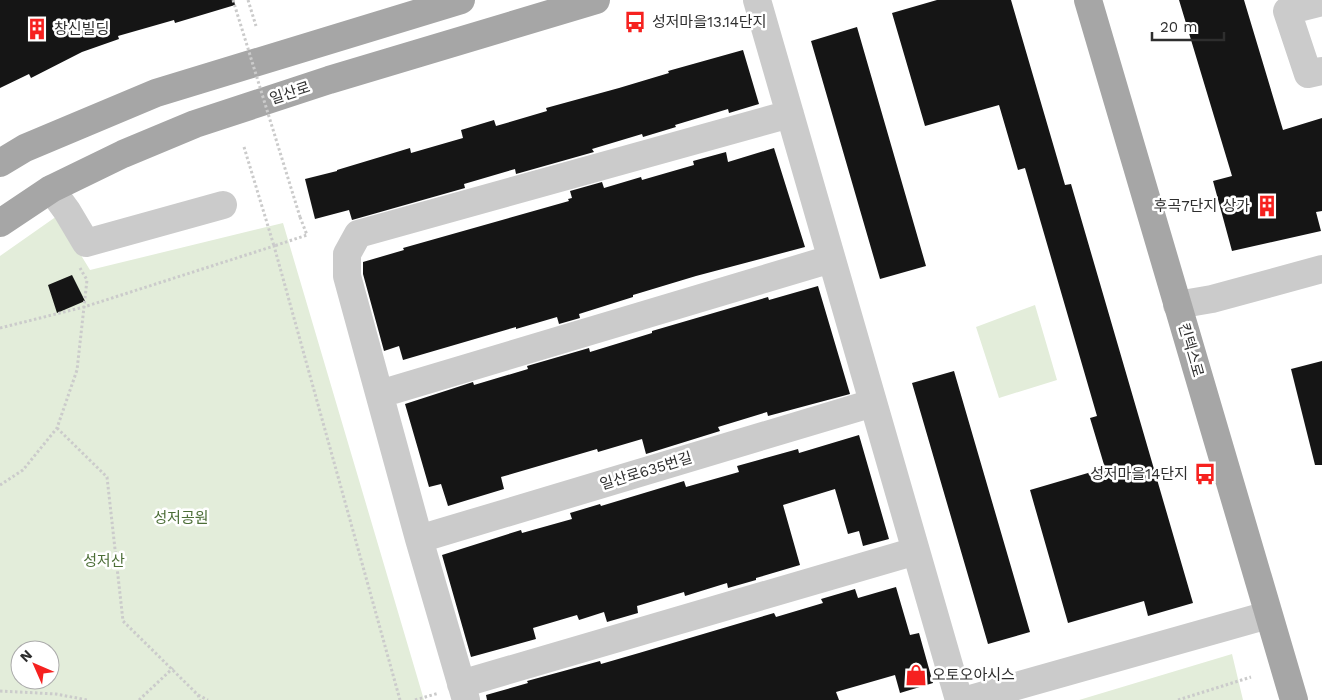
<svg xmlns="http://www.w3.org/2000/svg" width="1322" height="700" viewBox="0 0 1322 700" font-family="'Work Sans','Noto Sans KR',sans-serif">
<rect width="100%" height="100%" fill="#fff"/>
<path fill="#e3edda" fill-rule="evenodd" d="M57,216L90,270L283,223L424,700H0V256ZM20,650H50V680H20Z
M1035,305L1057,380L999,398L976,327Z
M1232,654L1243,700H1079Z"/>
<path fill="#151515" d="M0,0H234L235,5L175,23L174,20L118,36L119,39L82,52L31,78L29,74L0,88Z
M937,0H1011L1065,185L1071,184L1193,603L1148,616L1144,601L1068,623L1030,490L1105,468L1090,418L1097,416L1025,168L1018,170L999,105L925,126L892,13Z
M1179,0H1244L1283,130L1322,118V211L1316,212L1321,231L1232,251L1213,181L1232,176Z
M857,27L926,266L880,279L811,41Z
M743,50L759,104L729,113L728,109L675,125L676,127L643,137L642,134L592,149L594,152L516,174L515,169L464,184L465,188L352,220L349,210L315,219L305,179L337,171V170L410,148L411,153L463,138L461,130L494,120L496,126L547,111L546,108L619,88L669,73L668,71Z
M774,148L805,247L696,276L633,295V297L579,314L580,318L559,324L557,317L516,329V327L403,360L399,346L384,351L363,274V262L404,250L403,248L569,201L568,199L572,198L570,191L602,182L604,188L641,177L642,180L694,165L693,161L726,152L728,162Z
M72,275L85,301L57,313L48,285Z
M818,286L850,394L768,416L767,412L718,427L720,431L646,454L642,439L598,452L597,449L501,477L504,489L448,506L441,484L429,487L405,404L473,382L474,385L528,369L527,366L589,348L590,352L652,333V331L768,297L769,300Z
M1322,361V465H1315L1291,369Z
M954,371L1030,632L988,644L912,383Z
M859,435L889,539L863,546L859,531L848,534L835,489L783,505L800,565L756,578V580L728,588L727,583L685,596L684,592L637,606L638,613L607,622L604,612L579,620L577,615L533,628L536,639L471,657L442,555L521,530L522,533L572,519L570,513L600,504L601,506L684,481L686,487L739,472L737,466L798,449L799,453Z
M896,587L910,635L919,633L933,683L900,693L895,675L836,692L839,700H487L486,695L528,683L527,681L600,661L601,664L639,653L774,613L776,617L823,603L821,599L855,589L858,598Z"/>
<g fill="none" stroke-linecap="round" stroke-linejoin="round">
<path stroke="#cbcbcb" stroke-width="3" stroke-dasharray="2.5 2.5" stroke-linecap="butt" d="M248,0L256,26
M244,147L274,246L307,235L300,217
M0,328L84,307L274,246L400,700
M57,428L107,477L123,621L198,695L200,700
M0,485L23,470L57,428L77,370L87,280L80,268
M0,691L56,694L87,700
M198,695L208,700
M139,700L173,668
M415,700L439,693
M1178,700L1251,677"/>
<path stroke="#cbcbcb" stroke-width="28" d="M757,0L959,700
M1322,2L1287,11L1308,74L1322,71
M51,189L67,211L86,243L223,205
M1177,305L1212,299L1322,269
M380,394L831,259
M419,539L873,403
M461,684L916,551
M466,700L419,539L347,276V254L358,234L790,114
M967,700L1268,615"/>
<path stroke="#a6a6a6" stroke-width="28" d="M1088,0L1294,700
M0,163L25,148L156,93L461,0
M0,223L51,189L123,154L195,124L329,80L596,0"/>
<path stroke="#cbcbcb" stroke-width="3" stroke-dasharray="2.5 2.5" stroke-linecap="butt" d="M233,0L300,217"/>
</g>
<defs>
<g id="bus-bare" transform="scale(1.725)"><path d="M-5-6H5V4H4V6H2V4H-2V6H-4V4H-5ZM-3.5-4V0h7V-4ZM-3.5 1.2v1.5H-2V1.2ZM2 1.2v1.5H3.5V1.2Z" fill="#f6211f" stroke="#fff" stroke-width="2.5" paint-order="stroke"/></g>
<g id="building-bare" transform="scale(1.725)"><path d="M-4-6H4V6H1V3H-1V6H-4ZM-2.5-4.3h1.7v1.8h-1.7ZM.8-4.3h1.7v1.8H.8ZM-2.5-1h1.7V.8h-1.7ZM.8-1h1.7V.8H.8Z" fill="#f6211f" stroke="#fff" stroke-width="2.5" paint-order="stroke"/></g>
<g id="shop-bare" transform="scale(1.725)"><path d="M-5-2.5h2.3a2.7 3.5 0 0 1 5.4 0H5L5.5 6h-11ZM-1.5-2.5h3a1.5 2.3 0 0 0-3 0Z" fill="#f6211f" stroke="#fff" stroke-width="2.5" paint-order="stroke"/></g>
</defs>
<g fill-rule="evenodd">
<use href="#bus-bare" x="635" y="22"/>
<use href="#building-bare" x="37" y="29"/>
<use href="#building-bare" x="1267" y="206"/>
<use href="#bus-bare" x="1205" y="474"/>
<use href="#shop-bare" x="916" y="675"/>
</g>
<g text-anchor="middle" stroke-width="5" stroke-linejoin="round" paint-order="stroke">
<g font-size="15" fill="#2e2e2e" stroke="#fff" text-anchor="start">
<text x="652" y="27">성저마을13.14단지</text>
<text x="54" y="34">창신빌딩</text>
<text x="1250" y="211" text-anchor="end">후곡7단지 상가</text>
<text x="1188" y="479" text-anchor="end">성저마을14단지</text>
<text x="932" y="680">오토오아시스</text>
</g>
<g font-size="15" fill="#2e2e2e" stroke="#fff">
<text transform="translate(290 93) rotate(-18)" y="5">일산로</text>
<text transform="translate(1191 350) rotate(74)" y="5">킨텍스로</text>
<text transform="translate(646 471) rotate(-17)" y="5">일산로635번길</text>
</g>
<g font-size="15" fill="#4c6e37" stroke="#fff">
<text x="181" y="523">성저공원</text>
<text x="104" y="566">성저산</text>
</g>
</g>
<g transform="translate(35 665) rotate(315)"><circle r="24" fill="#ffffff" stroke="#ababab"/>
<path d="M0-4L9 19L0 12L-9 19Z" fill="#f6211f"/>
<text y="-8" font-size="14" font-weight="bold" text-anchor="middle" fill="#2e2e2e">N</text>
</g>
<path d="M1152 32v8h72v-8" fill="none" stroke="#2e2e2e" stroke-width="2.5"/>
<text x="1160" y="32" font-size="15" fill="#2e2e2e" stroke="#ffffff" stroke-width="4" paint-order="stroke">20 m</text>
</svg>
